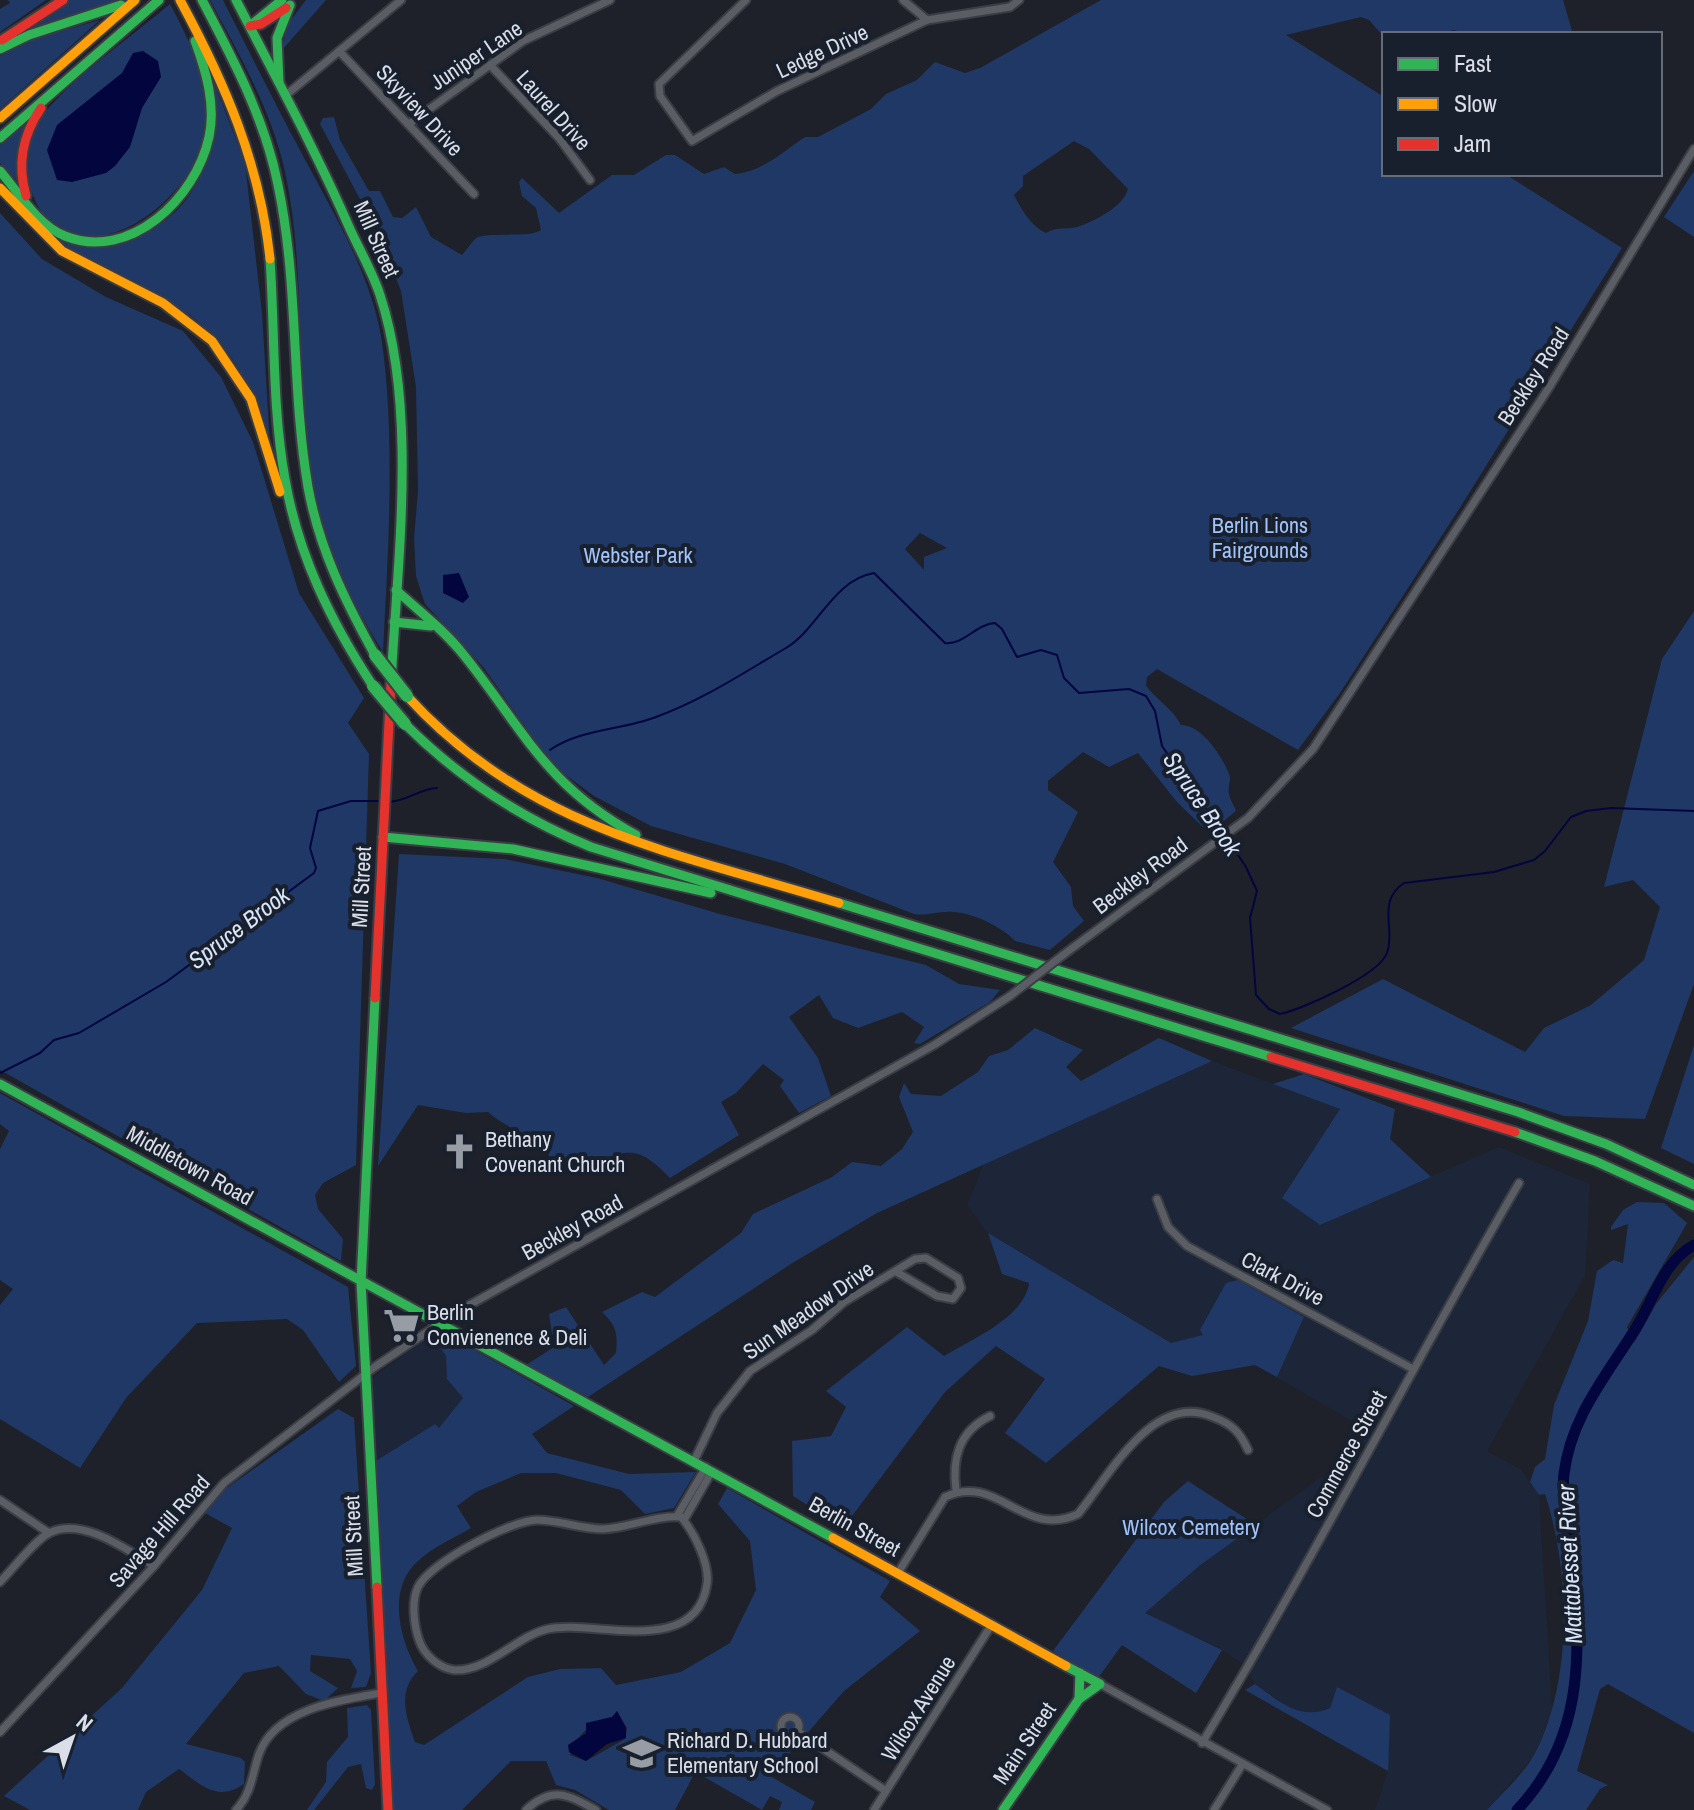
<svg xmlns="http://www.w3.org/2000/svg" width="1694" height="1810" font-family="'Archivo Narrow',sans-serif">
<rect width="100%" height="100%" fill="#1e2129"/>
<!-- built -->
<g fill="#1d2638">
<path d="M1212,1061L1340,1109L1282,1197L1320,1225L1499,1147L1590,1184L1585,1275L1487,1451L1521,1470L1539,1495L1552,1711L1534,1756L1487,1810H1375L1388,1771L1337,1687L1330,1708L1317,1714L1292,1710L1255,1684L1243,1664L1218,1647L1144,1614L1199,1566L1321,1477L1337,1483L1368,1430L1203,1335L1171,1343L988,1233L967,1205L984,1163Z"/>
<path d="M431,1335L446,1356L447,1379L464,1398L438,1429L435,1424L374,1462L371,1379Z"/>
</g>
<!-- green -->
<g fill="#1f3866" fill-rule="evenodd">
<path d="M8,0H46L0,32V9L10,3Z"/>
<path d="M70,0H122L23,33Z"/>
<path d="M210,0H223C249,51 274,102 301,152C331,209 370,272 381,336C396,432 388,555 383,652C341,587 313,515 305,438C297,350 304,259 285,172C272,111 239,54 210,0Z"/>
<path d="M306,0H326L282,50L287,25Z"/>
<path d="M1101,0H1563L1573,34H1466L1454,30L1442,34L1384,37L1369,20L1361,17L1286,35L1384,97V174H1505L1622,248L1461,506L1340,693L1298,750L1157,669L1147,677L1146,686C1158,701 1172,708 1181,725C1202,725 1222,756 1229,774C1232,781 1227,786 1229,794C1230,800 1234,805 1236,811L1209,833L1177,802L1138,753L1109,767L1083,752L1048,781V790L1078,812L1053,862L1071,887L1073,906L1084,921L1050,950L1015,941C1001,926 968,910 946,912C934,912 926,916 914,914L785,864L651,826L594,796L551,764L484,668L425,604L416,576L414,538L418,491L416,387L401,291L377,231L320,124L323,118L334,117L340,140L369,191H380L393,217L402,218L416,207L431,237L462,255C467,250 473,239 478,237C495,232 530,238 541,230L536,208L522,196L519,182L522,178L559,213L612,175H634L666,155H675L704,174L724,167L735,174C764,171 782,152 805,137H818L871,109L886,94L917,80L935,62L965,73L980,68ZM1074,141L1089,149L1128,189C1123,207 1095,221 1077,227C1066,230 1058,226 1046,233C1032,227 1021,209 1014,195L1023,186V176ZM920,533L947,548L924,557V570L905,549Z"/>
<path d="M170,4C189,39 207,78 206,119C204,205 66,294 31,190C23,167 26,142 39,121C62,85 135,34 170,4Z"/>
<path d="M100,20L0,109V56L33,39Z"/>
<path d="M214,82L245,163L262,313L270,445C239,349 215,323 126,277C101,264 77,258 56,238C67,241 81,248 92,248C132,248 189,215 199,174C207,145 201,108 214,82Z"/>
<path d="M27,121L17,181L0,163V145Z"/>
<path d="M1694,171V237L1664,217Z"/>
<path d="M0,213L42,259L106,297L183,331L221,377L253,442L299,593L364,698L348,723L369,754L356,1165L323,1183L315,1195L318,1209L343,1239L341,1261L0,1070Z"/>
<path d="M1694,611V984L1645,1119L1564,1116L1291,1028L1383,979L1525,1052L1544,1028L1591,1005L1644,960L1660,907L1633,880L1604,887L1662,659Z"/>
<path d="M399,854L504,859L597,878L720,914L926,965L959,984L1000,990L990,1002L920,1044L914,1043L924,1027L902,1012L858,1028L833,1018L819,995L789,1017L818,1058L831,1096L799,1113L780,1086L784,1080L763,1064L736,1093L721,1102L739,1135L670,1178C632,1139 626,1153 579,1169L569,1164L546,1168L550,1148C528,1135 508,1129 488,1112L466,1113L418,1105L378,1166Z"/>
<path d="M1035,1028L1083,1050L1066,1067L1081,1081L1159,1038L1212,1061L877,1213L794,1262L588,1397L526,1365L554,1347L549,1314L566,1307L604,1365L616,1353C618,1332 616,1326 602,1312L642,1292L655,1297L741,1233L753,1214L832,1177L852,1162L881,1166L902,1149L913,1132L899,1097L904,1083L911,1094L941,1096L978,1072L989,1056L1008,1050Z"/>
<path d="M1694,1045V1164L1661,1148Z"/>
<path d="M1304,1074L1395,1109L1390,1139L1431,1177L1320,1225L1282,1198L1340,1109L1273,1084Z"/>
<path d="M0,1093L348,1287L356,1366L339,1382L303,1330L287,1319L197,1323L126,1398L80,1468L0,1419V1305L13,1289L0,1280V1149L9,1131L0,1124Z"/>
<path d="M1637,1202L1664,1203L1687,1223L1627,1327L1634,1343L1656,1304L1694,1257V1733L1608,1684L1600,1689L1577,1771L1608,1785L1600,1789L1586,1810H1487C1502,1793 1524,1774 1535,1753C1573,1681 1570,1570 1545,1494L1539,1495L1530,1482L1535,1467L1545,1459L1554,1405L1588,1321L1597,1271L1613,1260L1623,1263L1628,1224L1611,1230V1227L1623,1210Z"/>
<path d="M988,1233L1171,1343L1203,1335L1200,1330L1226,1283L1238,1280L1304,1317L1277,1377L1255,1365L1192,1376L1159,1366L1046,1463L1005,1433L1045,1379L996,1346L945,1392L843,1528L793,1496L792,1441L831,1436L846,1407L826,1391L907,1327L944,1356C970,1340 1025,1317 1029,1283L1002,1274Z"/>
<path d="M439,1330L574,1406L532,1434L547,1453L629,1474L696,1472L674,1508L645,1514L621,1490L556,1473H521L476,1492L457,1506L471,1528C454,1538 433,1547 418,1561C386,1589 400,1641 418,1671C397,1691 406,1717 415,1742L424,1745L528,1677L560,1669L601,1668L616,1685L681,1672L730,1643L756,1590L750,1541L718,1504L727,1488L890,1581L880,1597L920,1631L844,1691L770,1776L815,1802L811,1810H779L782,1802L770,1796L762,1810L699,1774L701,1769L698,1767L675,1810H609L575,1790L556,1785L546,1761H511L462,1810H393L374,1462L435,1424L439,1428L463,1398L447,1379L446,1356L431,1335ZM617,1711L627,1728L625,1739L586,1761L570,1755C575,1737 594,1718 613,1717Z"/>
<path d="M338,1409L354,1418L371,1673L366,1687L351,1688L357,1671L350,1659L311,1655L310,1671L338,1688L324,1701L306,1694L279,1666L244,1673L186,1744L241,1758L245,1762L244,1784C218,1802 202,1786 179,1769L146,1792L138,1810H30L4,1796L122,1688L202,1590L232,1528L205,1513L224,1490Z"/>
<path d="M1188,1481L1256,1525L1199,1566L1145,1613L1222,1650L1196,1693L1122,1645L1098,1678L1053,1651L1164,1502Z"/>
<path d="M1255,1684C1279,1701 1300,1721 1330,1708L1337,1687L1390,1715L1388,1771L1245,1690Z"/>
<path d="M367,1705L371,1710L375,1784L372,1790L366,1788L361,1764L348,1767L314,1810H307L326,1782L327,1762L348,1737L347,1708Z"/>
</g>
<!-- water -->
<g fill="#03053f">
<path d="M143,51L158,61L161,77L142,108L130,147L115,166L106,173L72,182L57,180L47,150L57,125L122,73L133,53Z"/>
<path d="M459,573L469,597L463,603L443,593V575Z"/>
<path d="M617,1711L626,1728V1738L607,1744L586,1761L569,1752L568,1745L586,1733V1723L612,1717Z"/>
</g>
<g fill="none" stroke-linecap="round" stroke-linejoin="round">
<!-- stream -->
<g stroke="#03053f" stroke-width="2">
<path d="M550,750C579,729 623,730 656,717C703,700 743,673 786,648C818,629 833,580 874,573L945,643C964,645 976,624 995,623L1002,629L1017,657L1041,650L1057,655L1064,678L1079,693L1129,689L1146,696L1155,711L1162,746L1222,832"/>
<path d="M387,802C407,802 418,789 437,788"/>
<path d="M1226,837L1246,867L1257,891L1250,918L1256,995L1269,1009L1280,1014C1303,1009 1379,975 1387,953C1396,928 1376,902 1404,883L1494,872L1534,860L1545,851L1571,817L1586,811L1611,808L1694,811"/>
<path d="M0,1073L40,1053L54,1040L79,1033L166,982L314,873L316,868L310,848L318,811L351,801H381"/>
</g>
<!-- river -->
<path stroke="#03053f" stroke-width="11" d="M1517,1810C1592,1731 1579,1634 1570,1534C1569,1514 1561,1494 1564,1474C1571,1416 1607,1375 1636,1328C1654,1299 1663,1262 1694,1245"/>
<defs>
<g id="street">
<path d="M746,0L659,84L660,96L692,141L777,91L927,20L1010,7L1019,0"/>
<path d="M903,0L927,20"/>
<path d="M339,51L474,194"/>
<path d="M490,65L559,138L590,180"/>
<path d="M286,95L401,0"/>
<path d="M409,124L523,41L610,0"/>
<path d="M1063,955L1248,818L1313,749L1550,386L1694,149"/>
<path d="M1157,1199L1168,1227L1187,1246L1413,1369"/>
<path d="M694,1461L717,1413L750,1371L812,1330L844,1302L915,1259L926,1258L958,1278L961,1288L953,1299L937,1296L895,1271"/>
<path d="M956,1491C952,1459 958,1432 990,1416"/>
<path d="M0,1500L49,1533"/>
<path d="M677,1516L706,1467"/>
<path d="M681,1517C694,1532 710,1564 707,1584C696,1659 592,1619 548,1629C516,1636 488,1672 454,1670C439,1668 424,1655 419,1640C414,1625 411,1602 418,1587C429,1563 511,1520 537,1520C559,1520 581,1529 603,1529C629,1528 655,1515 681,1517Z"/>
<path d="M684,1520L712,1471"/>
<path d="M898,1573L945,1497C998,1472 1023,1540 1078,1514C1110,1475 1153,1391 1213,1417C1232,1424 1240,1432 1248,1450"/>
<path d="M0,1582C12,1570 35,1540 49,1533C82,1516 127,1550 154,1566"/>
<path d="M1100,1684L1327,1810"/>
<circle cx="790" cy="1726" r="9"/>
<path d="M797,1731L886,1791"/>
<path d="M0,1732L154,1566L224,1483L376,1366L457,1312L934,1045L1010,996"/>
<path d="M1202,1743C1314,1559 1411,1368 1519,1183"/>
<path d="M236,1810C252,1793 252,1774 259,1754C275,1709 340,1700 381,1693"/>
<path d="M526,1810C552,1786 567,1794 596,1810"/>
<path d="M874,1810L992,1624"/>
<path d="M1214,1810L1242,1765"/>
</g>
<g id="fast">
<path d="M202,0C233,59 265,119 278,185C299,284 291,387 308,487C319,548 345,601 375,655"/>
<path d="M236,0C275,76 316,151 350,229C360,251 373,273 380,295C418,410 397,564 391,683"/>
<path d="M250,26L282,0"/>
<path d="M0,49L29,35L121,5"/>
<path d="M279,82L277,38L290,5"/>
<path d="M0,138L159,0"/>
<path d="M0,171C19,193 37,225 65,236C130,262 196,198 209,137C216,105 206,71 195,41"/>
<path d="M270,259C275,332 272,407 285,479C298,555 331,622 373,686"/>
<path d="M396,590C419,611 444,630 463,654C524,730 545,785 636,835"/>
<path d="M394,622L431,626"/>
<path d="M405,724C459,778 520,818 591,847L1271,1057"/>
<path d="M383,837L513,849L711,893"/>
<path d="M839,903L1518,1112L1606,1144L1694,1185"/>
<path d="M375,998L361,1282L377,1587"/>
<path d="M0,1084L833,1538"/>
<path d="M1515,1132L1595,1161L1694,1206"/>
<path d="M1079,1699L1080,1673"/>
<path d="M1003,1810L1079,1699L1100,1684L1066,1666"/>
</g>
<g id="slow">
<path d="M180,0C225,83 260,164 270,259"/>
<path d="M0,118L135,0"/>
<path d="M0,188L62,251L163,303L212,341L251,399L280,492"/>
<path d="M407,696C528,829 674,852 839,903"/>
<path d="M833,1538L1066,1666"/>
</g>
<g id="jam">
<path d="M250,26L261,24L286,8"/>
<path d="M2,40L63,0"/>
<path d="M26,196C17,164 22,136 41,108"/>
<path d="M375,998L391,683"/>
<path d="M1271,1057L1515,1132"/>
<path d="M377,1587L388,1810"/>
</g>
</defs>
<!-- street casing -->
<use href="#street" stroke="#3b3d44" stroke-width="11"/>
<!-- fast casing -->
<use href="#fast" stroke="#3b3d44" stroke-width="13"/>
<!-- slow casing -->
<use href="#slow" stroke="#3b3d44" stroke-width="13"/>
<!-- jam casing -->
<use href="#jam" stroke="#3b3d44" stroke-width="13"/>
<!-- street -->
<use href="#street" stroke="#5a5d64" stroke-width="7"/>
<!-- fast -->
<use href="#fast" stroke="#30b455" stroke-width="9"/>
<!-- slow -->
<use href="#slow" stroke="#ff9f0a" stroke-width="9"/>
<!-- jam -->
<use href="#jam" stroke="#e5322d" stroke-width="9"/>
<defs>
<path id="street-bridge" d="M1010,996L1063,955"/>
<g id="fast-bridge">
<path d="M375,655L407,696"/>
<path d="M373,686L405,724"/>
</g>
</defs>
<!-- street-bridge casing -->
<use href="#street-bridge" stroke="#3b3d44" stroke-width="11" stroke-linecap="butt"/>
<!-- fast-bridge casing -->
<use href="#fast-bridge" stroke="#3b3d44" stroke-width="16" stroke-linecap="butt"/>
<!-- street-bridge -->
<use href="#street-bridge" stroke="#5a5d64" stroke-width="7"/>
<!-- fast-bridge -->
<use href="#fast-bridge" stroke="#30b455" stroke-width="12"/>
</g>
<!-- icons -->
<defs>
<symbol id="church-bare" viewBox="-9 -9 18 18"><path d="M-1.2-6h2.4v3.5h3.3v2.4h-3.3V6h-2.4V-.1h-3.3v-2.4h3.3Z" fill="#989ca5" stroke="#19202d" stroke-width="2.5" paint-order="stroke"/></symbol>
<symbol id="supermarket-bare" viewBox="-9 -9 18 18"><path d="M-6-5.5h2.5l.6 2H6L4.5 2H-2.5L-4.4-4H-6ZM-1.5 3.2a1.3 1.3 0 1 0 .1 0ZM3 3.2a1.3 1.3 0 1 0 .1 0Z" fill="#989ca5" stroke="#19202d" stroke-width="2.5" paint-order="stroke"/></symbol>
<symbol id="school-bare" viewBox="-9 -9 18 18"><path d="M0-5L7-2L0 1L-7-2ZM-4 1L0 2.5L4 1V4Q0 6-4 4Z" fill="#989ca5" stroke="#19202d" stroke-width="2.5" paint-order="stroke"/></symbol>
</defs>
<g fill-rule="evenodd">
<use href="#church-bare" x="434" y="1126" width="51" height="51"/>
<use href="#supermarket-bare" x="376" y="1300" width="51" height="51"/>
<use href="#school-bare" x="616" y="1728" width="51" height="51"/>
</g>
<g text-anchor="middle" stroke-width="8" stroke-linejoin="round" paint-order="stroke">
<!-- street labels -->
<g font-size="22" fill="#d9dee8" stroke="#19202d">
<text transform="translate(822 51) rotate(-25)" y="8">Ledge Drive</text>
<text transform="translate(476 55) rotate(-34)" y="8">Juniper Lane</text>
<text transform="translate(420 110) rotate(47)" y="8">Skyview Drive</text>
<text transform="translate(554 110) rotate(48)" y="8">Laurel Drive</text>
<text transform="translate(377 239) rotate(66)" y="8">Mill Street</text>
<text transform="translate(1533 376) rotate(-57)" y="8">Beckley Road</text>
<text transform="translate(1140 875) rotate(-37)" y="8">Beckley Road</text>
<text transform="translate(361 887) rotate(-87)" y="8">Mill Street</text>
<text transform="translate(190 1165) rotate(29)" y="8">Middletown Road</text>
<text transform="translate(572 1227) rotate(-29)" y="8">Beckley Road</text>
<text transform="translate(1283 1278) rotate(28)" y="8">Clark Drive</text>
<text transform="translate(808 1310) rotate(-35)" y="8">Sun Meadow Drive</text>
<text transform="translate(1346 1454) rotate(-61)" y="8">Commerce Street</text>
<text transform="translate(855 1526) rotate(29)" y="8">Berlin Street</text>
<text transform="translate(159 1531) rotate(-49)" y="8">Savage Hill Road</text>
<text transform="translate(353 1536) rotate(-93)" y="8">Mill Street</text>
<text transform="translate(918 1708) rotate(-58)" y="8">Wilcox Avenue</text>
<text transform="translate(1024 1743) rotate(-56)" y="8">Main Street</text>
</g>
<!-- park labels -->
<g font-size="22" fill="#a1c3fc" stroke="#19202d">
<text x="1260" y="533">Berlin Lions<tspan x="1260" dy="25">Fairgrounds</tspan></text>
<text x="638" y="563">Webster Park</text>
<text x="1191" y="1535">Wilcox Cemetery</text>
</g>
<!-- poi labels -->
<g font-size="22" fill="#d9dee8" stroke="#19202d" text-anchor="start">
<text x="485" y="1147">Bethany<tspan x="485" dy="25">Covenant Church</tspan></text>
<text x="427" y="1320">Berlin<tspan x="427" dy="25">Convienence &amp; Deli</tspan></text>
<text x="667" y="1748">Richard D. Hubbard<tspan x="667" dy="25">Elementary School</tspan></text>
</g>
<!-- water labels -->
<g font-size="24" font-style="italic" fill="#d8e4f7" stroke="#19202d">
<text transform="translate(1202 804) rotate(56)" y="8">Spruce Brook</text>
<text transform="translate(239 928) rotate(-37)" y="8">Spruce Brook</text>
<text transform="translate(1570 1564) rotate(-93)" y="8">Mattabesset River</text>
</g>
</g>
<!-- legend -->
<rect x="1382" y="32" width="280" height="144" fill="#19202d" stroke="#666c78" stroke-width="2"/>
<rect x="1398" y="58" width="40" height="12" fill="#30b455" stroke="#666c78" stroke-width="2"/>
<text x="1454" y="72" font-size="24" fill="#d9dee8">Fast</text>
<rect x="1398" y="98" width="40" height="12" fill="#ff9f0a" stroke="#666c78" stroke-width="2"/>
<text x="1454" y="112" font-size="24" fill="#d9dee8">Slow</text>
<rect x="1398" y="138" width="40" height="12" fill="#e5322d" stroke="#666c78" stroke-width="2"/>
<text x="1454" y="152" font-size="24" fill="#d9dee8">Jam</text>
<!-- north arrow -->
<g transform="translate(72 1738) rotate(40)" stroke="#19202d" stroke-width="6" paint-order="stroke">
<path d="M0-6L14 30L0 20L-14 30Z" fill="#d9dee8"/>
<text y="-12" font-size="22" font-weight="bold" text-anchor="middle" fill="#d9dee8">N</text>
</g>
</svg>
